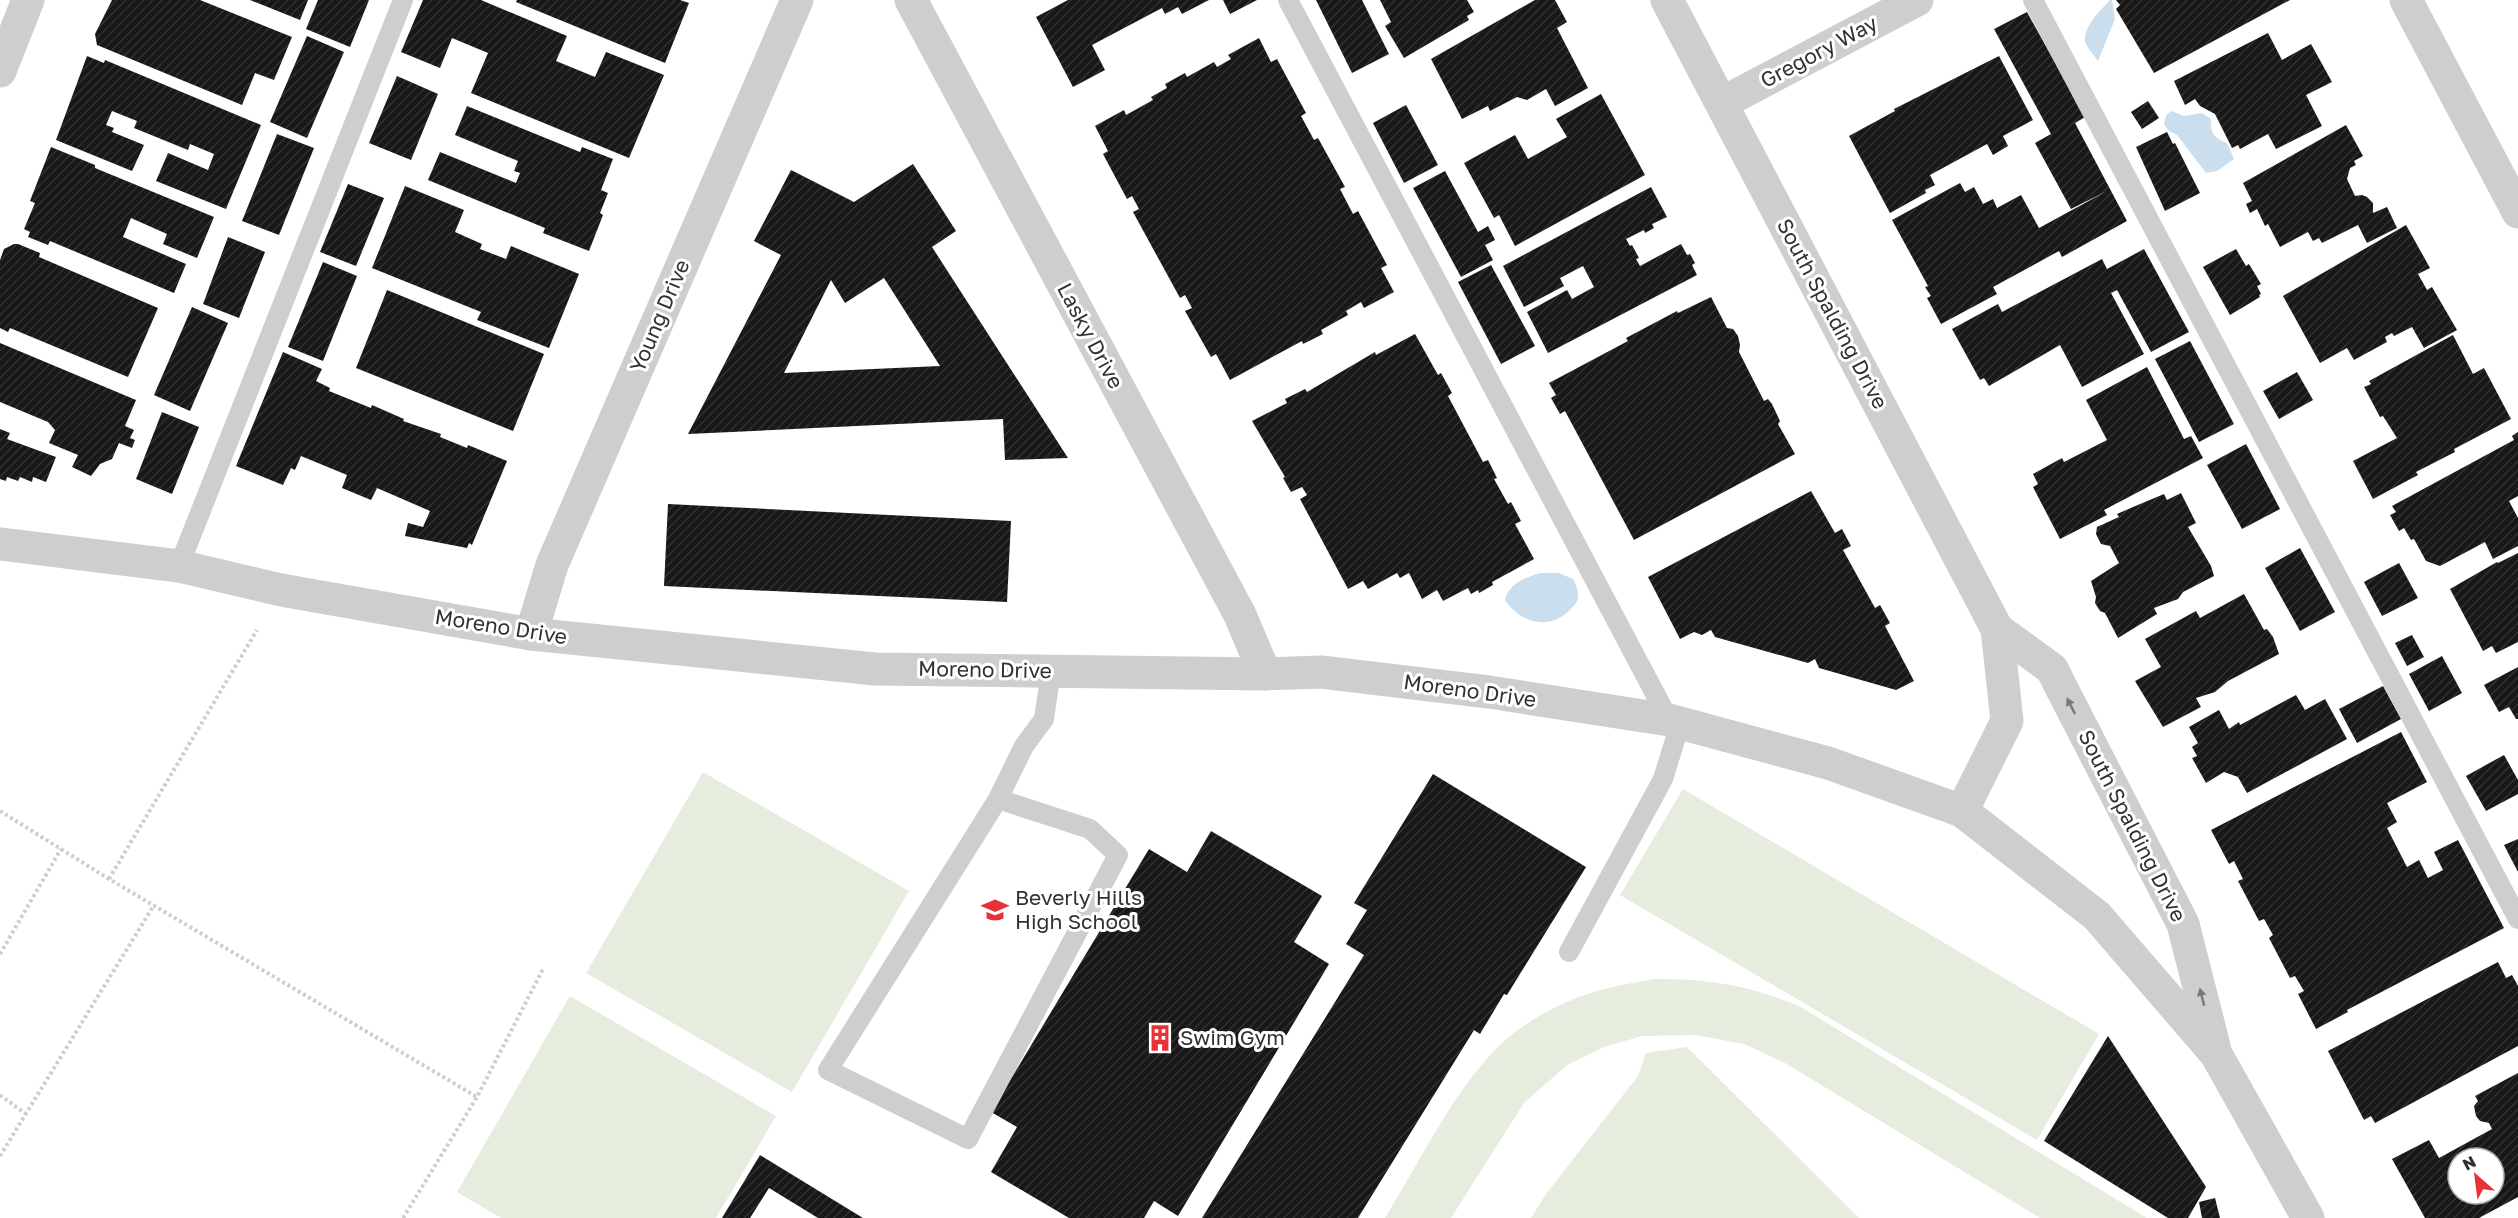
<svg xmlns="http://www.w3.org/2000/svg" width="2518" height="1218" font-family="'Golos Text',sans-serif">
<defs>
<pattern id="building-hatch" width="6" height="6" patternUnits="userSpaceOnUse" patternTransform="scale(1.5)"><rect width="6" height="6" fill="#181818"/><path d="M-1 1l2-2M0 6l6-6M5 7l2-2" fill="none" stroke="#313131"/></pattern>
</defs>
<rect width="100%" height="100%" fill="#fff"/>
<!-- green -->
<g fill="#e6eddf">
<path d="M703,772L909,891L792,1092L586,973Z"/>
<path d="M1683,789L2099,1034L2037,1140L1620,895Z"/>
<path d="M1655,979C1711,979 1747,985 1799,1006L2147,1218H2040L1785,1063L1744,1044L1696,1035L1642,1036L1604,1047L1567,1065L1524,1103L1451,1218H1385C1419,1163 1448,1101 1492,1053C1511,1032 1541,1013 1567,1002C1595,989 1625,984 1655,979Z"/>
<path d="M570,996L776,1116L716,1218H501L457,1192Z"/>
<path d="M1687,1047L1859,1218H1531L1546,1194L1638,1076L1646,1053Z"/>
</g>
<!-- water -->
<g fill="#cbdeed">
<path d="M2110,0H2112L2115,19L2098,61C2094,55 2086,47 2085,41C2084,25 2101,10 2110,0Z"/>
<path d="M2171,111L2184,116L2202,113L2211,119C2210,133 2214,138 2227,143L2234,159L2217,171L2206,173L2177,135L2169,131L2164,124L2166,116Z"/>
<path d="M1540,573H1559L1573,579C1575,583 1578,589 1578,593C1579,600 1575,605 1570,610C1549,631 1520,623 1505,600C1509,583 1525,578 1540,573Z"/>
</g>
<!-- building -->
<g fill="url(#building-hatch)" fill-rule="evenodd">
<path d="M112,0H200L292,37L274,80L255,73L242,105L97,45L95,34Z"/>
<path d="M250,0H308L300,20Z"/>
<path d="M318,0H369L350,47L306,29Z"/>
<path d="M423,0H481L567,36L556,61L595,77L606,52L664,75L629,158L471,93L488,53L452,38L440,68L401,52Z"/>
<path d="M517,0H680L689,3L665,63L516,2Z"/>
<path d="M1068,0H1209L1182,14L1178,7L1165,14L1162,8L1092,45L1105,70L1073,87L1036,17Z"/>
<path d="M1223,0H1257L1230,14Z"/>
<path d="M1316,0H1362L1389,54L1352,73Z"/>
<path d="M1380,0H1467L1474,12L1467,16L1469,20L1404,58L1385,26L1391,22Z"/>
<path d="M1535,0H1555L1567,22L1557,28L1588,88L1555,106L1546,89L1527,100L1517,97L1490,111L1488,106L1462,119L1431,59Z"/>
<path d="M2116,0H2290L2154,73L2116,9L2120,5Z"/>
<path d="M2027,12L2085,117L2075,123L2127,221L2062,257L2059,251L1993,287L1997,294L1941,324L1927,298L1931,296L1925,287L1928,286L1892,220L1960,183L1965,192L1974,187L1983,204L1993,199L1997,208L2021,195L2039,228L2107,191L2071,209L2035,143L2051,134L1994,29Z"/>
<path d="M2268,33L2282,60L2311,44L2332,82L2306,95L2322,126L2276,149L2268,134L2240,149L2238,145L2232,148L2215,114L2200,106L2195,99L2185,105L2174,81Z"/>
<path d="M307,36L344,52L307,138L270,122Z"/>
<path d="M1259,38L1271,62L1277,59L1306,113L1301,116L1314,140L1318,138L1345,187L1340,189L1353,214L1358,211L1387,265L1381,268L1394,292L1364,308L1361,302L1346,311L1348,315L1321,330L1323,334L1303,344L1302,341L1230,380L1216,354L1211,357L1185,311L1192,308L1185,295L1180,298L1133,212L1139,209L1132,196L1127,199L1103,154L1108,151L1095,126L1124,110L1126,115L1153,100L1151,97L1167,88L1165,84L1185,73L1187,77L1214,62L1217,67L1231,59L1228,55Z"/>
<path d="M87,56L104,63L105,60L261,125L226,209L156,181L168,153L208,170L214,154L190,144L188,150L134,128L137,121L112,111L106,125L114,128L112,132L144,145L132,171L56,140Z"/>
<path d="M1999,56L2033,120L2003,136L2008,146L1993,155L1987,144L1930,175L1935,185L1925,190L1926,193L1890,213L1849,136L1895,111L1894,109Z"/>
<path d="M397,76L438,94L411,160L369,143Z"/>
<path d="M1601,94L1645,175L1515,246L1499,215L1494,218L1464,163L1515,135L1528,159L1567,137L1556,119Z"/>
<path d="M2148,101L2159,118L2142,129L2131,112Z"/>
<path d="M1406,105L1438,165L1404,183L1373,123Z"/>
<path d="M467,106L580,152L582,147L613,159L601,190L608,193L600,213L603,215L589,251L543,233L545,228L428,180L440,152L516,183L520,173L514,171L518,161L455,135Z"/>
<path d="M2346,125L2363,156L2354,161L2356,165L2350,168L2347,179L2355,196L2362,195L2367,197L2373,203V213L2387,207L2397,228L2367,243L2358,225L2322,243L2319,238L2313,241L2308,232L2280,247L2268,224L2265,226L2257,209L2250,213L2246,204L2252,201L2243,183Z"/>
<path d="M2167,132L2173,144L2175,143L2200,193L2165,211L2136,147Z"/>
<path d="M277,134L314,148L279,235L242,221Z"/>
<path d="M51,147L95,165V168L214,217L197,258L163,244L167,234L131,218L123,237L186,264L174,293L50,241L48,245L28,237L30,232L24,229L35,203L30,201Z"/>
<path d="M913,164L956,231L932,247L1068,458L1005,460L1003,419L688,434L781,255L754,241L791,170L854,202ZM884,278L940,366L784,373L831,280L845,303Z"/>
<path d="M1445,171L1478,232L1488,226L1495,240L1485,245L1493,260L1461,277L1413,188Z"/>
<path d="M348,184L384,198L356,266L320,252Z"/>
<path d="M405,186L464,210L455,232L482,244L480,249L506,259L511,246L579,274L549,348L477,320L481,312L372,268Z"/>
<path d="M1651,187L1667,217L1652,224L1654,228L1645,233L1644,230L1626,239L1630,246L1632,245L1639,258L1636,259L1640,266L1681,244L1687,255L1690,254L1695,263L1692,265L1697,275L1548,353L1527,312L1567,290L1572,299L1594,287L1583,266L1560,278L1564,286L1524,307L1503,266Z"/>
<path d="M2406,225L2430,268L2418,274L2427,290L2432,287L2457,330L2424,348L2412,327L2394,336L2392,333L2385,337L2387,342L2354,360L2347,348L2320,363L2283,296Z"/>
<path d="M228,237L265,252L239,318L203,304Z"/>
<path d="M14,244H18L40,253L39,257L158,308L128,377L10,328L8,332L0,328V260L4,249Z"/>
<path d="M2144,249L2189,332L2151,352L2117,290L2111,293L2144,354L2082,387L2060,345L1989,386L1984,378L1980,380L1952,329L1998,304L2002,312L2102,259L2107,269Z"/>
<path d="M2236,249L2246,266L2249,264L2261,284L2257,286L2261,294L2259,295L2260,297L2230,315L2203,267Z"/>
<path d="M323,262L357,276L323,361L288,347Z"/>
<path d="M1491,265L1535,346L1501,364L1458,282Z"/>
<path d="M387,290L544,354L513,431L356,368Z"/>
<path d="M1711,297L1727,328L1733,329L1738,336L1740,345L1739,352L1764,401L1768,399L1772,404L1780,421L1778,424L1795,454L1634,540L1565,411L1560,414L1551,398L1556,395L1549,383L1628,341L1626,338L1677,311L1678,313Z"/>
<path d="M192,307L228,323L190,411L154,395Z"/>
<path d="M1415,334L1438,375L1441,373L1452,393L1448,396L1483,462L1488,460L1497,478L1494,479L1508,504L1511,502L1521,521L1515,524L1534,559L1492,582L1493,585L1479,593L1478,590L1471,594L1468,588L1443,601L1437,590L1422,599L1409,573L1400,578L1397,573L1368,589L1363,581L1348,589L1300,499L1307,495L1302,487L1291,492L1283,478L1285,477L1252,421L1287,403L1285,399L1305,389L1307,392L1375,352L1376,355Z"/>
<path d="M2453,335L2473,374L2484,368L2511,419L2454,449L2455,452L2416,472L2418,475L2373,499L2353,461L2397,438L2383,416L2380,417L2364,387L2371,384L2369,381Z"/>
<path d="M2190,341L2234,424L2199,442L2155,359Z"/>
<path d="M0,343L136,400L125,426L134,430L130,438L135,440L132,448L119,443L112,459L100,464L91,476L72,467L78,455L49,443L55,430L48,422L0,402Z"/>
<path d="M283,352L322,369L316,381L330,388L329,391L371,408L372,405L404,419L403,421L441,434L440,437L467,448L468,445L507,461L472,545L469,543L467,548L405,536L408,523L423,527L430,511L377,488L371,500L342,488L347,475L301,456L295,470L291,468L283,485L236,466Z"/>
<path d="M2147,367L2184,439L2191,436L2203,458L2104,510L2107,515L2060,539L2033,487L2038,484L2033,474L2062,458L2064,462L2107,440L2086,400Z"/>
<path d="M2297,372L2313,400L2279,419L2263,391Z"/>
<path d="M162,412L199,427L172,494L136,479Z"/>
<path d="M0,429L10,433L7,439L56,457L46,482L33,477L32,482L20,477L18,481L7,477L6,481L0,479Z"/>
<path d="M2518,432V496L2509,501L2518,518V546L2493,559L2485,542L2440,566L2426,561L2414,539L2411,540L2404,528L2399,531L2390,515L2396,512L2392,506L2514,440L2512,436Z"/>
<path d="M2246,444L2280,509L2242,529L2207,465Z"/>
<path d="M1811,491L1835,533L1842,529L1851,546L1843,550L1875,608L1880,605L1890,623L1885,626L1914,681L1896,690L1819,668L1815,659L1808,663L1715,637L1711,630L1702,635L1694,632L1680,639L1648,577Z"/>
<path d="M2181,493L2196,523L2188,527L2211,566L2214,576L2183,592L2178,599L2154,608L2157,614L2118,638L2105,613L2100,611L2095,603L2096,597L2091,581L2119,563L2110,546L2101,544L2096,534L2097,527L2119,517L2117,514L2133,507L2164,494L2167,500Z"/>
<path d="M668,504L1011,521L1007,602L664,586Z"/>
<path d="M2300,548L2335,612L2300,631L2265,568Z"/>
<path d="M2518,553V642L2496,653L2492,646L2483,651L2450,589L2497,562L2498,563Z"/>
<path d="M2399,563L2418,598L2382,616L2364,582Z"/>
<path d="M2244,594L2264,630L2267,629L2273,637L2279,654L2228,681L2215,692L2196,698L2201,707L2163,727L2135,681L2161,667L2145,639L2196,611L2200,618Z"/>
<path d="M2412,635L2424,657L2407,666L2395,643Z"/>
<path d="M2442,656L2462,693L2429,711L2409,674Z"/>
<path d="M2518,667V719H2516L2509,707L2499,712L2484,685Z"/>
<path d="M2383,686L2401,719L2357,743L2339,709Z"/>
<path d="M2296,695L2305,710L2325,699L2347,739L2247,793L2238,777L2224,772L2206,783L2192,758L2197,756L2192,747L2198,743L2189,727L2219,710L2229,729L2239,722L2240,725Z"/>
<path d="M2401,732L2427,782L2387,803L2397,822L2387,828L2407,867L2419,860L2428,878L2443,870L2434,852L2458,840L2504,928L2347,1010L2348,1012L2316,1029L2298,994L2304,991L2295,976L2290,978L2269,938L2273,935L2264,919L2259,921L2238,881L2243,879L2234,861L2229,864L2211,830Z"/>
<path d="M2504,755L2518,780V794L2486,811L2466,776Z"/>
<path d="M1433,774L1586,867L1507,995L1504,994L1480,1034L1474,1030L1358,1218H1202L1364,955L1346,944L1367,910L1354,903Z"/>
<path d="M1211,831L1322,896L1294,942L1329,964L1178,1216L1154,1201L1144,1218H1069L991,1172L1017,1127L991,1112L1149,849L1187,872Z"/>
<path d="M2518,839V872L2504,845Z"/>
<path d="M2498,962L2506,978L2512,975L2518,986V1046L2375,1123L2371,1116L2364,1120L2328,1051Z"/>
<path d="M2108,1036L2206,1187L2188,1218H2168L2044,1141Z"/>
<path d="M2518,1073V1197L2479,1218H2425L2392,1159L2429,1140L2439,1158L2492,1129L2489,1123L2480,1121L2476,1116L2474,1106L2478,1101L2475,1096ZM2458,1158H2494V1194H2458Z"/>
<path d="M760,1155L863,1218H818L769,1188L750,1218H722Z"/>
<path d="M2215,1198L2220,1218H2202L2199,1202Z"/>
</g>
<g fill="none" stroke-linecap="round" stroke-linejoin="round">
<!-- path -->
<g stroke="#cecece" stroke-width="4" stroke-dasharray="3 3" stroke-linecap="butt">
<path d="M0,811L109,879L477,1097"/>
<path d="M109,879L257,630"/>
<path d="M0,954L61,849"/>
<path d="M0,1095L26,1114"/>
<path d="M0,1156L154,905"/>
<path d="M403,1218L477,1097L543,969"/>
</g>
<!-- service -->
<g stroke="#cecece" stroke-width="20">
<path d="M1288,0L1669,720"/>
<path d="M2033,0L2518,919"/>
<path d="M179,566L403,0"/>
<path d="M998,799L1090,829L1118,855L968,1139L828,1070L998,799L1024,746L1044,719L1051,671"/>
<path d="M1569,952L1663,779L1680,724"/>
</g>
<!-- minor -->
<g stroke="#cecece" stroke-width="33">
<path d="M911,0L1240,615L1265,674"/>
<path d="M2406,0L2518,212"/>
<path d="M0,71L28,0"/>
<path d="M1722,103L1917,0"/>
<path d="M531,634L552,565L797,0"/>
</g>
<!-- tertiary -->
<g stroke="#cecece" stroke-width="33">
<path d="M1667,0L1997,629L2007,721L1962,811L2097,916L2216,1054L2308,1218"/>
<path d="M0,544L179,566L281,590L531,634L875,669L1265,674L1321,672L1489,692L1669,720L1828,763L1962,811"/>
<path d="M1997,629L2052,669L2062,689L2183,924L2214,1046"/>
</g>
</g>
<!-- one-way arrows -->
<defs><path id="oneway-solid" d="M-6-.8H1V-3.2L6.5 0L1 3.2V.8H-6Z" transform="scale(1.5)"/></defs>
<g fill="#787878">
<use href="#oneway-solid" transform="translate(2071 706) rotate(-117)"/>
<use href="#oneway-solid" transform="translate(2202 997) rotate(-104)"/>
</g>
<!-- icons -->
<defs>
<symbol id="school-bare" viewBox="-9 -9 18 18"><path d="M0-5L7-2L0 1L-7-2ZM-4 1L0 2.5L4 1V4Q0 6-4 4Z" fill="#e73337" stroke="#fff" stroke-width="2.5" paint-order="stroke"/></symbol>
<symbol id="building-bare" viewBox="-9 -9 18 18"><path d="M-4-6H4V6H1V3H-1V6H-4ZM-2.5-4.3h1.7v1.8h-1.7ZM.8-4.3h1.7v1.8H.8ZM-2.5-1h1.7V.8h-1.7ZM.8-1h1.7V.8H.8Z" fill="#e73337" stroke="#fff" stroke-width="2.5" paint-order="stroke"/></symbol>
</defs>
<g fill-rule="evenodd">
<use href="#school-bare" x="976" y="891" width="38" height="38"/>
<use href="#building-bare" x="1141" y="1019" width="38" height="38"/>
</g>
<g text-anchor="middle" stroke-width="6" stroke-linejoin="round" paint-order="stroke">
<!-- street labels -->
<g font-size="21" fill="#313131" stroke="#fff">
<text transform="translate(1819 52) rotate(-28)" y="7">Gregory Way</text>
<text transform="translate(1832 314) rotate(62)" y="7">South Spalding Drive</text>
<text transform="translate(660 316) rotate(-67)" y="7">Young Drive</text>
<text transform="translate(1090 336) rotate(62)" y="7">Lasky Drive</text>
<text transform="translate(501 627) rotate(9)" y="7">Moreno Drive</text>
<text transform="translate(985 670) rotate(1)" y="7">Moreno Drive</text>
<text transform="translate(1470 691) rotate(8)" y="7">Moreno Drive</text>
<text transform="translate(2132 826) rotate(63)" y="7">South Spalding Drive</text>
</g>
<!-- poi labels -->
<g font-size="21" fill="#313131" stroke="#fff" text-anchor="start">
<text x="1015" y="905">Beverly Hills<tspan x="1015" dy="24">High School</tspan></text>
<text x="1180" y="1045">Swim Gym</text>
</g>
</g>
<!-- north arrow -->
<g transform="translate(2476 1176) rotate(332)"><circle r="28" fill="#ffffff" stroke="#adadad" stroke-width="1.5"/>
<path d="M0-4.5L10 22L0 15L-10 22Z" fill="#e73337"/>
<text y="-9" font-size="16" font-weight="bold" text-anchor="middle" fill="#313131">N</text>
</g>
</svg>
